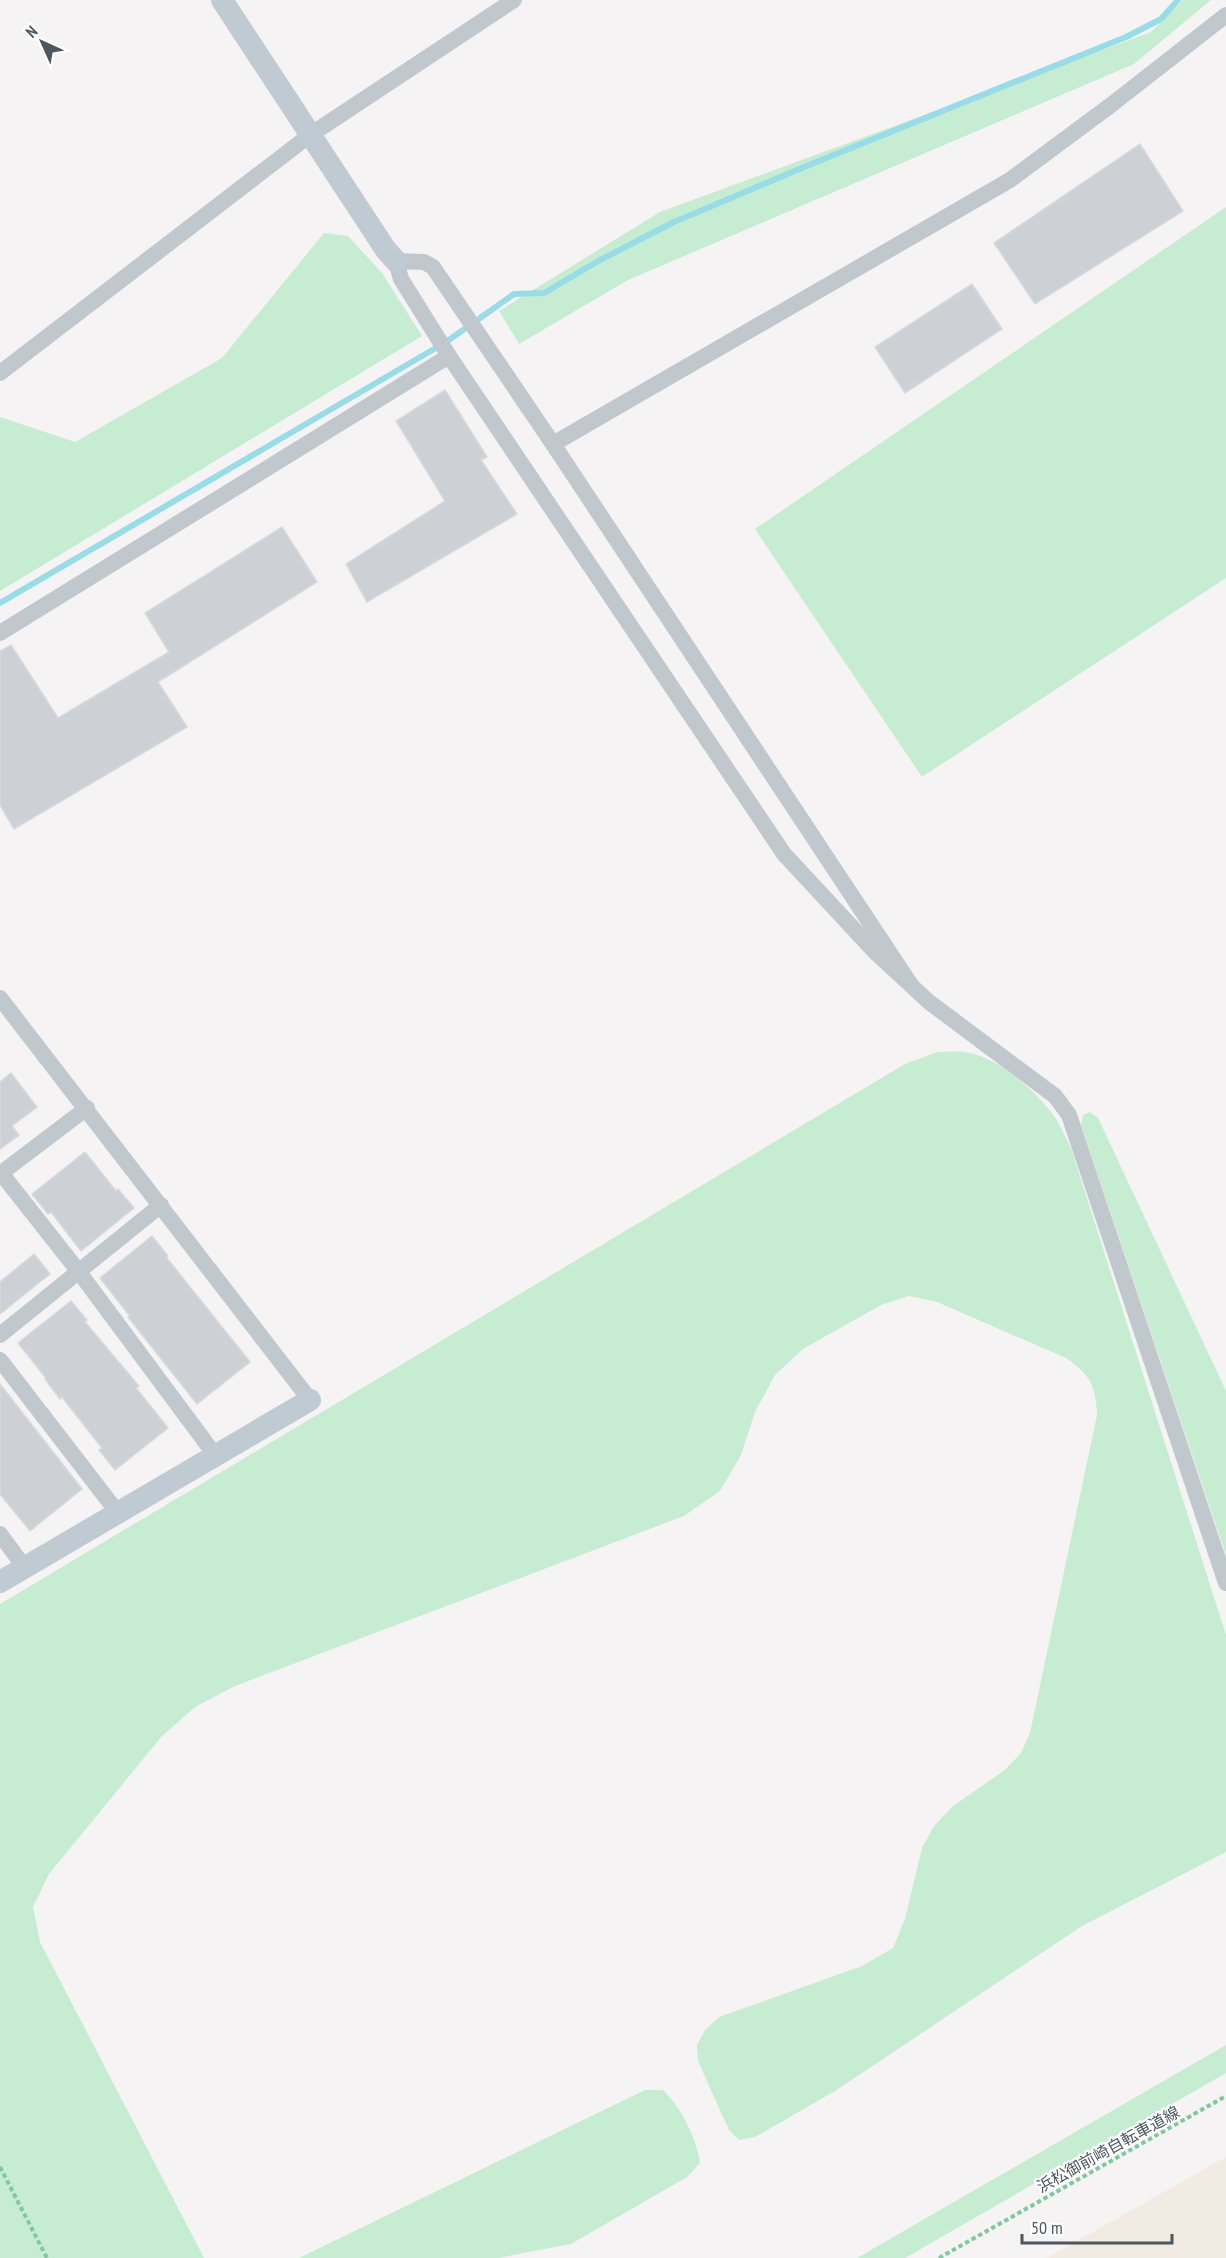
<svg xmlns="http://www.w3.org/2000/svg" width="1226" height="2258" font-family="'PT Sans Narrow','Noto Sans JP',sans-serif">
<rect width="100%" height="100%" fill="#f5f3f3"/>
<!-- green -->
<g fill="#c6edd2">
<path d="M1183,0H1211L1134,64L628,280L519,344L499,311L660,212L1151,32Z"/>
<path d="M1226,207V578L922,777L755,529Z"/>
<path d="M324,233L348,236L382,273L422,336L0,591V417L75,442L222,358Z"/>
<path d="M937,1052C946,1052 956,1051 965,1052C997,1056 1039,1093 1056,1119C1062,1128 1066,1139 1071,1148L1226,1635V1852L1082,1926L835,2091L755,2137L739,2140L729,2130L698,2061L697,2045L705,2030L719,2017L862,1966L893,1948L905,1919L922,1848L934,1826L953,1806L1005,1770L1021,1753L1030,1733L1097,1415C1096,1385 1090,1375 1066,1358L937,1302L909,1296L881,1305L803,1349L775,1375L755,1412L741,1455L720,1491L684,1516L235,1686L195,1707L162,1736L49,1874L33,1907L40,1942L204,2258H0V1604L905,1064Z"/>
<path d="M1090,1112L1098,1118L1226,1391V1555L1081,1125L1083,1115Z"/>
<path d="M1226,2045V2073L905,2258H857Z"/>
<path d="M645,2090H663C682,2109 696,2137 700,2163L687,2177L571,2244L498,2258H299Z"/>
</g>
<!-- sand -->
<path fill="#f1ebe3" d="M1226,2157V2258H1047Z"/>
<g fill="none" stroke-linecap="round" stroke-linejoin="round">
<!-- stream -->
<path stroke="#97dce7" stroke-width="6" d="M0,603L446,342L514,294L544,293L600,260L674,222L809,165L1126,37L1161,19L1178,0"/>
</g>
<!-- building -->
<g fill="#cdd0d4" stroke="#d7dadd" stroke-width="1.5">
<path d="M1140,144L1183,211L1035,304L994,243Z"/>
<path d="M972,284L1002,329L905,393L875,347Z"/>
<path d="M445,390L487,457L481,460L517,514L367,602L346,564L445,501L396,421Z"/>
<path d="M282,527L317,582L158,682L187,727L14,829L0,805V651L11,645L58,718L169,652L145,613Z"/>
<path d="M11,1073L37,1107L12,1126L19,1135L0,1149V1082Z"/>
<path d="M85,1152L116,1191L118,1189L134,1208L81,1251L51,1212L48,1214L32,1194Z"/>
<path d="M152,1236L168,1256L166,1257L250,1362L197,1404L128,1317L130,1316L100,1278Z"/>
<path d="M34,1254L50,1274L0,1314V1282Z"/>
<path d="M71,1301L87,1320L85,1322L139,1386L136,1388L168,1428L115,1470L99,1450L102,1448L62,1397L60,1399L45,1379L46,1378L18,1343Z"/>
<path d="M0,1384L82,1489L30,1531L0,1494Z"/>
</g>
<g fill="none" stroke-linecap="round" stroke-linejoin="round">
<!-- path -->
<g stroke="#80c9a0" stroke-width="4" stroke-dasharray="4.5 3" stroke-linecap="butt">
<path d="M0,2167L47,2258"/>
<path d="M939,2258L1226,2096"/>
</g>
<!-- street -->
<g stroke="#c0c8ce" stroke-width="16">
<path d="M0,373L310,135L514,0"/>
<path d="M553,444L1010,180L1111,105L1226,15"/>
<path d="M0,633L449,356"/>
<path d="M911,985L553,444L433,267L424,262L396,261L401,279L449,356L784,854L876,953L929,1002L1055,1096L1069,1115L1226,1583"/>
<path d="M0,998L310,1400"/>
<path d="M1,1173L79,1272L215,1455"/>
<path d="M0,1174L87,1108"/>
<path d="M0,1335L161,1205"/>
<path d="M0,1360L118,1513"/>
<path d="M0,1534L25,1568"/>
</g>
<!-- secondary -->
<g stroke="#c0cad2" stroke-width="22">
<path d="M222,0L386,250L396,261"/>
<path d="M0,1582L310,1400"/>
</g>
</g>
<g text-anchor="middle" stroke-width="4.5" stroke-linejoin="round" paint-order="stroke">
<!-- street labels -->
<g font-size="16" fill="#4c575f" stroke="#fff">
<text transform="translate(1108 2149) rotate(-29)" y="6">浜松御前崎自転車道線</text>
</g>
</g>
<!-- north arrow -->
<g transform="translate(42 42) rotate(315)" stroke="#ffffff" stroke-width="4.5" paint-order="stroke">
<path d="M0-4.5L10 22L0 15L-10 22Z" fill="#4c575f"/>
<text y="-9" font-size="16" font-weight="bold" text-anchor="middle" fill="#4c575f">N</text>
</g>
<!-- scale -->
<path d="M1022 2234v9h150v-9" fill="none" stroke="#4c575f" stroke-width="3"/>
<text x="1031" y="2234" font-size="18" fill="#4c575f" stroke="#ffffff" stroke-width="4.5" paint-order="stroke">50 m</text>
</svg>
